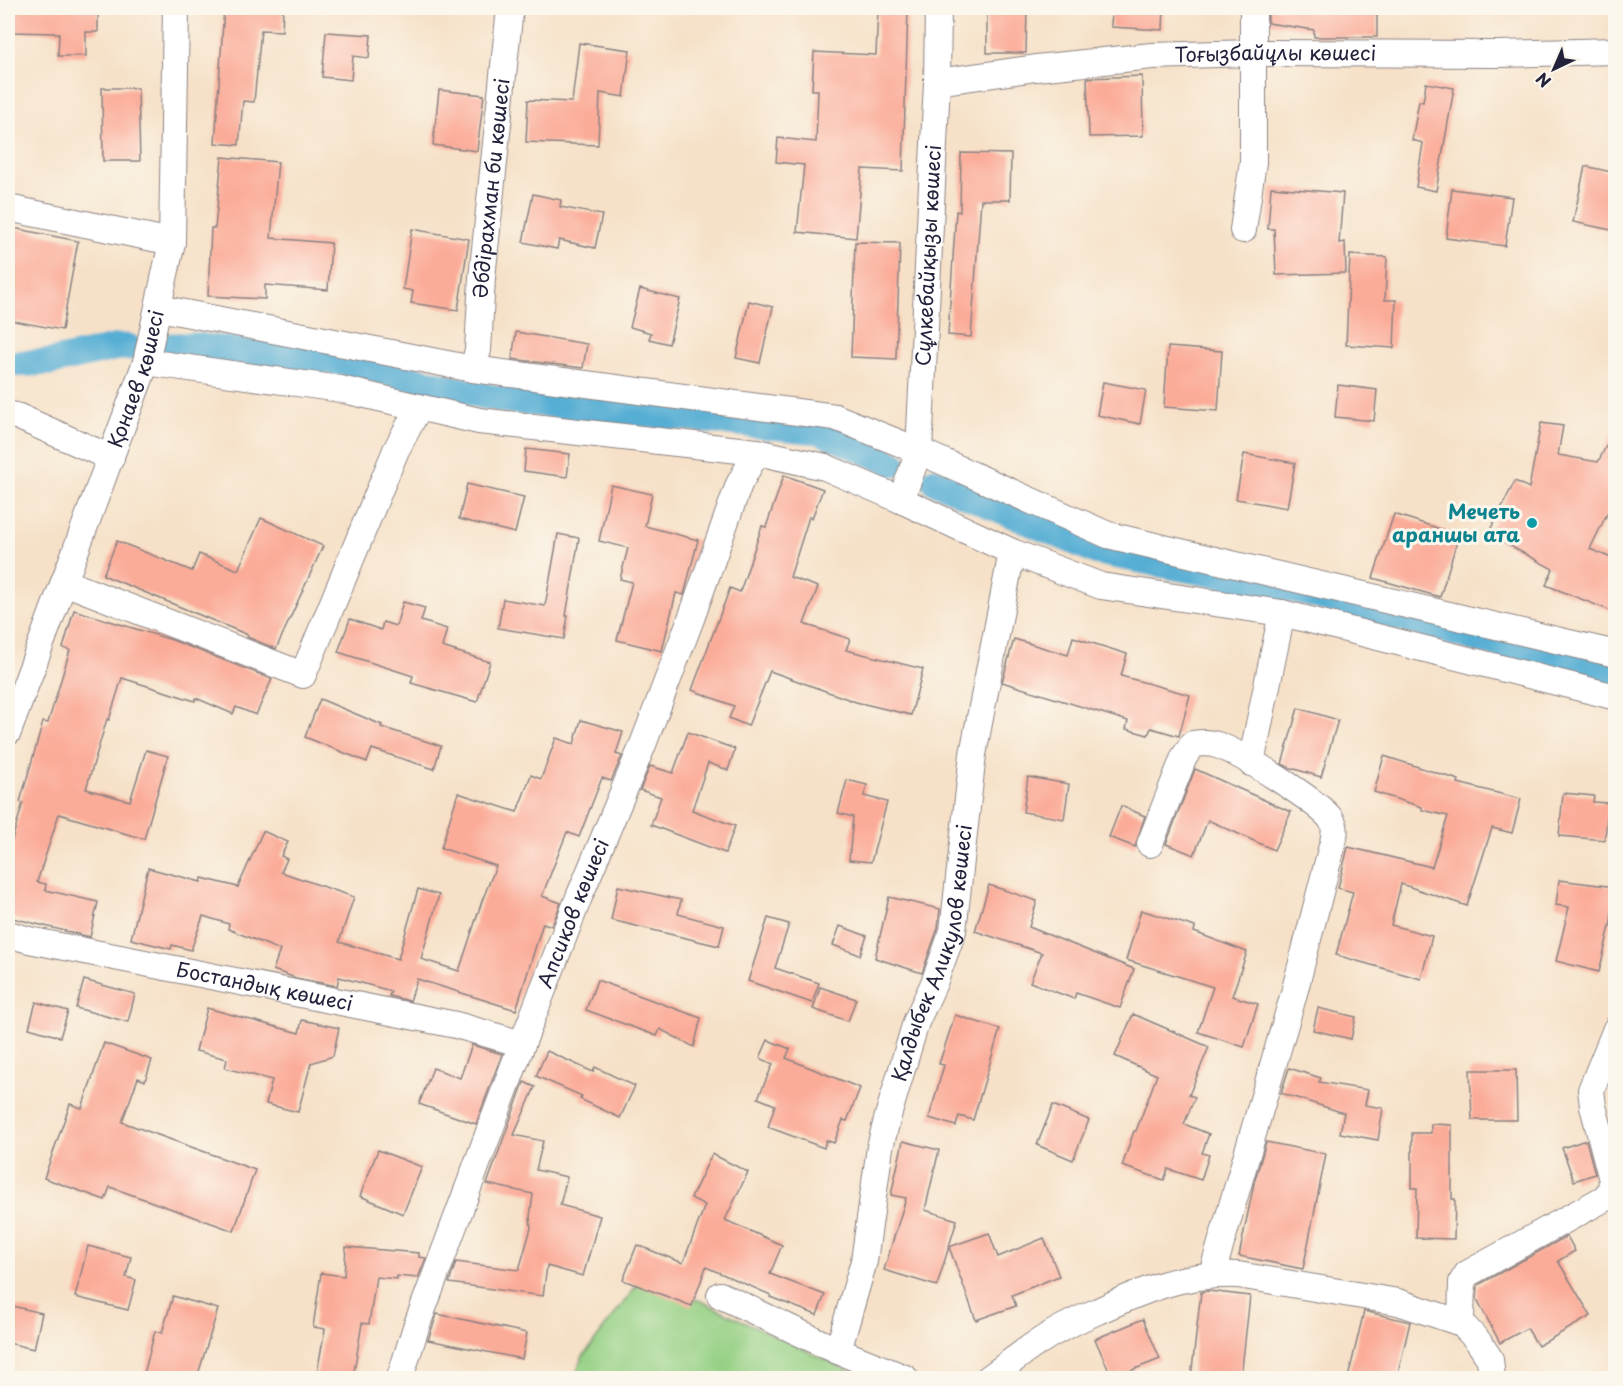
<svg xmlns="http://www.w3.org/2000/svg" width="1623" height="1386" font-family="'Playpen Sans',sans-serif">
<rect width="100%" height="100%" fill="#fbf7ec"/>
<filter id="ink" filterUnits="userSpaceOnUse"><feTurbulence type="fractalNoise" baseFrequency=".0167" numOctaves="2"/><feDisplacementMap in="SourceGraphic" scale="12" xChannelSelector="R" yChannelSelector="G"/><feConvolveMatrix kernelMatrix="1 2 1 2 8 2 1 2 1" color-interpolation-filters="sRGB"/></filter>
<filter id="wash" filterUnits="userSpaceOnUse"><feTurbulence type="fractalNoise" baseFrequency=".008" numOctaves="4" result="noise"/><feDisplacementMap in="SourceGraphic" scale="24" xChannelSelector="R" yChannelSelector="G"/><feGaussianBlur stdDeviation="1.35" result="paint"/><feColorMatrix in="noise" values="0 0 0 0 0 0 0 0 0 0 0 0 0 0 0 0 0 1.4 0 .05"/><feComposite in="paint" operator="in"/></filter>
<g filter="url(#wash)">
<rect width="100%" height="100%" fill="#f6e1c8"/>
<!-- green -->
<path fill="#95d084" stroke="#5c7960" stroke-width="1.5" d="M640,1281L701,1301L864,1378H575L581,1359Z"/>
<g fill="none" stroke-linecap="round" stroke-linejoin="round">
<!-- canal -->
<g stroke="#57aed4" stroke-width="27">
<path d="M172,346H194L346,363L502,400L819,431L894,464"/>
<path d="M8,364L51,362L118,347H128"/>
<path d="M934,481L1098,552L1295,590L1616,677"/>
</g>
</g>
<g id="blocks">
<!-- building -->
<g fill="#fbac99">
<path d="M8,8H98V32H86V56H58L59,33L8,32Z"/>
<path d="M224,8H283L282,31L261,30L254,102L243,101L239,145L215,143Z"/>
<path d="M878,8H908L903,171L862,169L856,238L797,232L804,165L776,162L778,138L816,142L818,90H812L814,52L876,55Z"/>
<path d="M987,8H1027L1026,53H987Z"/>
<path d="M1112,8H1164L1163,30L1111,27Z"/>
<path d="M1268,8H1377V37H1314V30L1268,23Z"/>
<path d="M326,32L371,35L369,58L353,56L351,80L322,77Z"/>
<path d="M579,43L630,50L624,97L600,93L598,145L526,142L528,100L572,102Z"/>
<path d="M1142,76L1143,136L1089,137L1087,78Z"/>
<path d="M1426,83L1454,88L1436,191L1416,187L1423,143L1412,140L1419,101L1423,102Z"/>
<path d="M102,88H138L140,161H103Z"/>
<path d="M439,90L484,95L477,151L433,145Z"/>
<path d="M961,153L1011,154L1010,200H981L971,337L948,335L956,211L960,212Z"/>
<path d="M222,157L278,162L271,238L331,243L328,290L265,285V299L208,296L211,228H215Z"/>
<path d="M1585,166L1616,173V231L1573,222Z"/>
<path d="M1271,187L1343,193L1339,243L1345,242L1346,273L1276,275L1274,229H1268Z"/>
<path d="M1452,189L1512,197L1505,246L1446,238Z"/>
<path d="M533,194L561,200L560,207L602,215L595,248L559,240L557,249L523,242Z"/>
<path d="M8,227L78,241L62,330L8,320Z"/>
<path d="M412,229L469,239L458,310L411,303L413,291L403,289Z"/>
<path d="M855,242L900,243L896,359L851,357Z"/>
<path d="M1350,255L1387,257L1385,300H1396L1394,348L1346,345Z"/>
<path d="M640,289L680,299L669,344L649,339L651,333L630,327Z"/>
<path d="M749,301L773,307L760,363L736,358Z"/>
<path d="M516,332L587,344L583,368L512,359Z"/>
<path d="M1168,347L1222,351L1218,411L1164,407Z"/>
<path d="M1103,382L1146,390L1140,424L1097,415Z"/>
<path d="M1338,385L1377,390L1374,421L1335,417Z"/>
<path d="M1541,423L1563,426L1558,455L1598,462L1616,426V495L1590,549L1616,560V613L1546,585L1553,569L1488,534L1515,481L1529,488Z"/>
<path d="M526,449L570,454L567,477L524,471Z"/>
<path d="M1244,454L1295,463L1287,508L1236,499Z"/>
<path d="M784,475L823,489L812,518L809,517L790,577L818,587L804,624L850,639L846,650L923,669L911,715L856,702L770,671L748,726L729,718L734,706L692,690L730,588L740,592L762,526L766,527Z"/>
<path d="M467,484L524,497L515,533L459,519Z"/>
<path d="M611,485L652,494L645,526L698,540L684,595L676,593L662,651L617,640L632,582L620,579L628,548L599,541Z"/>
<path d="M1394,514L1459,535L1440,597L1373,578Z"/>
<path d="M261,518L323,546L276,649L247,637L248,635L103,575L117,541L192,571L199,554L238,570Z"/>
<path d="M558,534L579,538L566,616H568L564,639L498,628L503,599L545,606Z"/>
<path d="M403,602L425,608L421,621L447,629L442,647L490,662L477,702L411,683L413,676L338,652L350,619L381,630L383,622L396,626Z"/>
<path d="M74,610L172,640L272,679L256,715L236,707L233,714L196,698L195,701L122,678L109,720L107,719L86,789L130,801L146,750L168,756L144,839L59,814L37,882L46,884L45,890L98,902L90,937L8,917V853L23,803L20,802L43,722L48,723L70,650L63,648Z"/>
<path d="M1073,637L1127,654L1121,676L1190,695L1179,736L1151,728L1148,735L1126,729L1128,721L1002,682L1014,639L1068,655Z"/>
<path d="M320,699L382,725L381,727L441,746L434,769L372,749L367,762L305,737Z"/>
<path d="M1298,708L1338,720L1321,777L1288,767L1282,764Z"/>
<path d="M581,720L623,732L616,754L622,756L611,781L602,778L579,837L567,832L542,896L561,903L552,926L543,923L516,1010L417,979L410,1001L389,996L391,991L339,977L337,986L296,978L273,970L280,950L228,929L229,924L203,916L191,950L172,945L171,949L131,939L148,868L201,882L202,878L238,887L263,831L288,842L281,856L287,859L281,872L354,897L339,942L398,959L418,889L439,895L421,959L459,971L482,901L496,866L441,848L458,793L517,812L531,775L541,779L556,738L574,744Z"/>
<path d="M688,732L735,749L728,770L708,763L692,810L735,826L725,853L651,825L661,797L640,790L650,766L673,773Z"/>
<path d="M1384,756L1459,780L1458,783L1521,799L1512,833L1492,828L1467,906L1401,884L1391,925L1432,936L1421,979L1336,955L1353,892L1338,888L1348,847L1432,867L1448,816L1422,810V807L1374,792Z"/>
<path d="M1195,769L1291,812L1274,850L1208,820L1194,855L1166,844Z"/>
<path d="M1028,777L1069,784L1064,819L1023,812Z"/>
<path d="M847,780L867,785L864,796L887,802L871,862L849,860L853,817L838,813Z"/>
<path d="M1563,793L1594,796L1593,802L1608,803L1605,840L1559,836Z"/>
<path d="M1121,806L1145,816L1135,847L1109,837Z"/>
<path d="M1559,880L1615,887L1611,922L1599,972L1556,961L1569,907L1556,905Z"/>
<path d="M989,885L1037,901L1029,927L1134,969L1120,1008L1076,993L1074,999L1030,982L1042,953L975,931Z"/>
<path d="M618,886L681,900L678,914L724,926L719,946L611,920Z"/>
<path d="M889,897L940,909L938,928L922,973L875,958Z"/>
<path d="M1141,910L1195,927L1194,932L1247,952L1232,996L1258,1004L1244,1047L1198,1032L1213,987L1126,960Z"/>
<path d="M768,918L789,924L775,968L819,983L812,1003L748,981Z"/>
<path d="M840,926L867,936L860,955L833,945Z"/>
<path d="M84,980L135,994L128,1022L76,1008Z"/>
<path d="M597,980L701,1018L694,1047L660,1029L657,1036L586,1010Z"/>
<path d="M820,987L856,999L848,1021L813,1009Z"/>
<path d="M36,1002L68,1011L60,1037L29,1028Z"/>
<path d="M207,1008L299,1033L302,1020L339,1028L333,1056L311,1063L298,1112L266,1104L272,1080L225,1068L227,1059L196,1051Z"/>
<path d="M1318,1008L1356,1017L1351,1039L1313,1030Z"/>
<path d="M1133,1014L1209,1047L1189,1095L1195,1097L1184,1124L1209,1134L1202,1153L1209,1155L1201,1180L1168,1169L1164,1180L1122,1166L1134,1131H1136L1157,1075L1115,1056Z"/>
<path d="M955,1015L1000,1029L973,1120L959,1116L956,1126L929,1118L944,1065L939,1064Z"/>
<path d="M768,1040L790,1049L786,1058L860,1088L847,1121L843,1120L834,1143L826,1140L824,1148L768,1127L775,1105L758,1098L773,1064L760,1058Z"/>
<path d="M104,1043L152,1060L145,1081L138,1078L122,1122L255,1170L234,1231L110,1187L105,1200L44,1178L70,1104L82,1108Z"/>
<path d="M472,1045L502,1054L476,1124L419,1104L433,1068L460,1078Z"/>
<path d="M547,1051L593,1072L595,1067L635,1086L620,1118L580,1099L582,1096L536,1076Z"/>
<path d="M1289,1068L1321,1078L1319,1082L1368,1090L1365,1105L1383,1108L1378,1140L1340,1133L1344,1113L1281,1093Z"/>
<path d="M1470,1070H1516L1517,1120H1472Z"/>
<path d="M524,1082L535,1087L514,1135L543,1141L536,1170L567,1177L560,1205L600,1216L583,1276L547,1266L543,1296L449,1283L456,1262L519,1270L531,1228L530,1217L533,1194L487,1184Z"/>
<path d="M1053,1105L1089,1120L1073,1160L1037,1145Z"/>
<path d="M1431,1124L1452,1125V1199H1455L1454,1239L1416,1238L1417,1188H1412V1133H1431Z"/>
<path d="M1586,1140L1595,1174L1574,1181L1562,1148Z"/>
<path d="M903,1141L939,1150L925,1210L957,1220L937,1286L884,1270L906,1198L891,1195Z"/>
<path d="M1266,1142L1326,1154L1303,1269L1239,1256L1254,1183Z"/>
<path d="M378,1150L422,1167L403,1214L360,1196Z"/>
<path d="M712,1154L748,1172L725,1220L782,1245L770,1274L825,1295L817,1315L770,1297L771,1295L706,1267L692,1306L623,1280L637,1245L683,1263L705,1205L691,1198Z"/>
<path d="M989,1233L998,1257L1044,1238L1059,1276L1012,1295L1016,1306L976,1320L949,1247Z"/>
<path d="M1567,1236L1575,1251L1558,1261L1591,1316L1538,1346L1527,1328L1500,1343L1477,1299L1478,1285Z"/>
<path d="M88,1246L131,1257L126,1277L136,1280L128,1310L75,1297Z"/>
<path d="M346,1247L419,1253V1257L426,1258L418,1278L397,1276V1279L376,1277L369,1324L362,1323L353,1378H316L325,1329L313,1327L321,1273L344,1276Z"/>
<path d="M1208,1291L1250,1296L1241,1378H1191L1201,1292Z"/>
<path d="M173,1296L218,1309L197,1378H143L155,1331L162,1333Z"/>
<path d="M8,1305L42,1313L34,1349L8,1343Z"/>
<path d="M1364,1311L1410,1322L1397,1378H1348Z"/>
<path d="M437,1314L527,1333L522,1359L428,1340Z"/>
<path d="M1143,1319L1160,1359L1112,1378L1095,1339Z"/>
</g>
</g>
</g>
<g filter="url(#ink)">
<use href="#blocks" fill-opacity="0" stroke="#8c8282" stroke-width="1.5"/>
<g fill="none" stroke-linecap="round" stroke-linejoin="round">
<defs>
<g id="minor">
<path id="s1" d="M937,82L1036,68L1152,56L1252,53L1499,54L1616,51"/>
<path d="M8,208L172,242"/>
<path d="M1243,230L1253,162V8"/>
<path d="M159,308L473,369L835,417L919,451L1108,535L1616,654"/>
<path d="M146,362L340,389L479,421L757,452L825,467L901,500L1012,552L1101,586L1282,613L1616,697"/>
<path id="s2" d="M473,369L478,350L482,278L510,8"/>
<path d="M8,414L19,417L111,458"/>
<path id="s3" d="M901,500L919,451L937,82L938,8"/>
<path d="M64,582L303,675L396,450L419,407"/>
<path id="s4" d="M8,732L146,362L172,242L176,8"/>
<path d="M1251,763L1282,613"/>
<path d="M1150,844L1184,757L1193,744C1201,743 1209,742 1217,745C1239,752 1317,801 1331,819C1336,827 1335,833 1333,842L1293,997L1212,1274"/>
<path id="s5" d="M8,934L29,940L456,1025L522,1044"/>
<path d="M720,1295L838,1351L905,1378"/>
<path d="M1461,1323L1462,1282L1467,1274L1605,1198L1611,1190L1612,1180L1593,1106L1591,1090L1616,1029"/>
<path id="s6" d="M838,1351L864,1261L880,1147L888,1116L916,1022L934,983L953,931L973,754L1012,552"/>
<path id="s7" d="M400,1378L416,1327L522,1044L579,897L642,747L692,616L739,484L757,452"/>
<path d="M989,1378C1005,1367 1020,1354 1037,1343C1056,1330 1077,1320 1098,1311C1146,1289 1184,1273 1238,1275L1398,1302L1461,1323L1478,1341L1490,1359L1492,1378"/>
</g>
</defs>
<!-- minor casing -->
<use href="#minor" stroke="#8c8282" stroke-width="28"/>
<!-- minor -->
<use href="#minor" stroke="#fff" stroke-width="26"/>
</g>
</g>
<!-- markers -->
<circle fill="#0f9aa8" stroke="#fbf7ec" stroke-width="2" cx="1532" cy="523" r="6"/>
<g text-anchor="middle" stroke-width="6" stroke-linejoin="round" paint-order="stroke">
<!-- street labels -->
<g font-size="20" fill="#22223b" stroke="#fbf7ec">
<text dy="7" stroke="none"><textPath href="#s1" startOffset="340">Тоғызбайұлы көшесі</textPath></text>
<text dy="7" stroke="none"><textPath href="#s2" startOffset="182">Әбдірахман би көшесі</textPath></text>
<text dy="7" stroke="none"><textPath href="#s3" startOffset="248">Сұлкебайқызы көшесі</textPath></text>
<text dy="7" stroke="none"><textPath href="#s4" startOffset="376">Қонаев көшесі</textPath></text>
<text dy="7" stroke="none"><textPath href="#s7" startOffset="496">Апсиков көшесі</textPath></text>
<text dy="7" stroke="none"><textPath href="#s6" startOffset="411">Қалдыбек Аликулов көшесі</textPath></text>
<text dy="7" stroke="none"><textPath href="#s5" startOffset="262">Бостандық көшесі</textPath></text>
</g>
<!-- culture labels -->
<g font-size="20" font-weight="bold" fill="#0d838f" stroke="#fbf7ec" text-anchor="end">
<text x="1520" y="519">Мечеть<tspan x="1520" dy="23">араншы ата</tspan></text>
</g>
</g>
<!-- margin -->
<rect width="1623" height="1386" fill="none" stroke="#fbf7ec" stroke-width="30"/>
<!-- north arrow -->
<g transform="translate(1554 69) rotate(224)" stroke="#fbf7ec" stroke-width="4.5" paint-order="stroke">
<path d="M0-4.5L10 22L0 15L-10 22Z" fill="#22223b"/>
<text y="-9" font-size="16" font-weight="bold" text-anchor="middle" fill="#22223b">N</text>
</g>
</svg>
